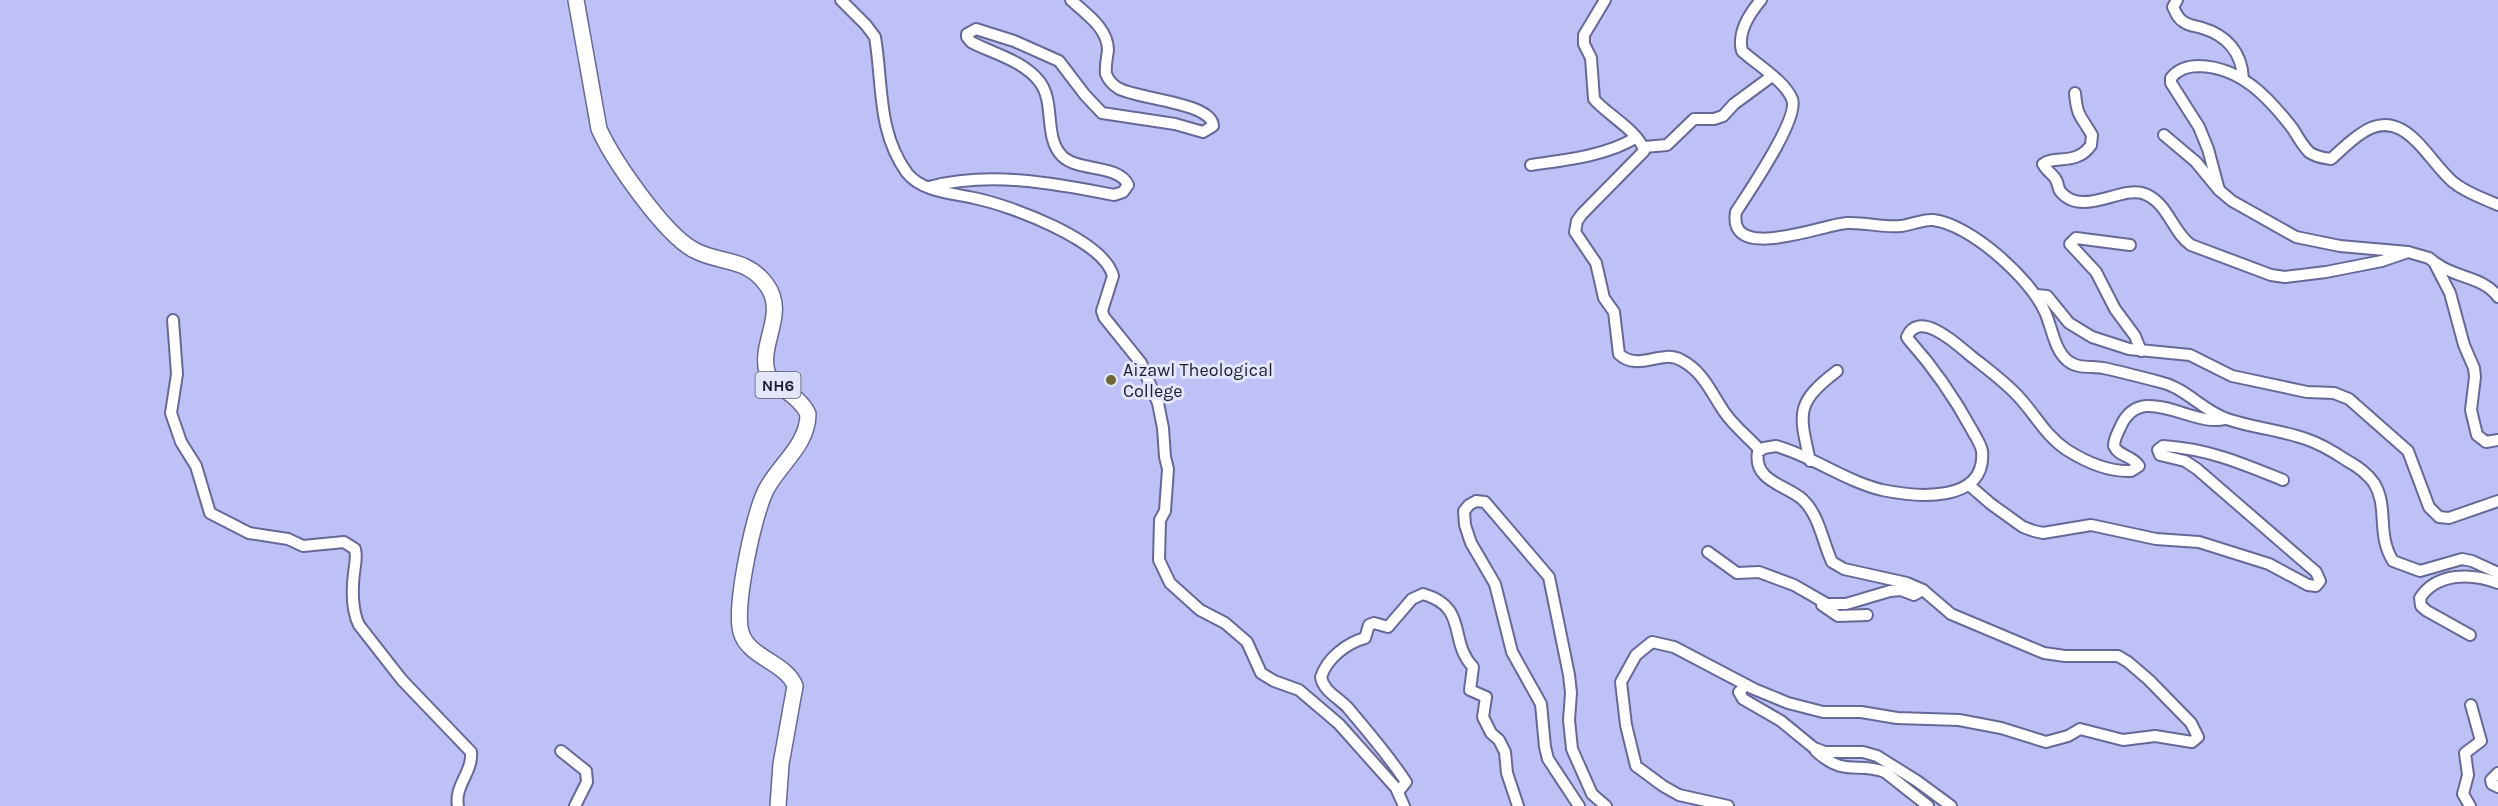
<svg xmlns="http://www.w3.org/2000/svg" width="2498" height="806" font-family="Karla,sans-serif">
<rect width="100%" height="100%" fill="#bec1f5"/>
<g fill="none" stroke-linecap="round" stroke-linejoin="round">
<defs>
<g id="minor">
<path d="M841,0L866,25L875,37C883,84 877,132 907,173C922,192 953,193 974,198C1009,205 1104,240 1113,276L1102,311L1104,317L1141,363L1158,403L1163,428L1165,457L1168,469L1165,511L1160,520L1159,560L1170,583L1200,610L1225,623L1247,642L1261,673L1274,681L1299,690L1339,724L1396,788L1404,806"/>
<path d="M1605,0L1584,35V44L1591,58L1594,99C1606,114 1640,132 1644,151L1582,214L1577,221L1575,232L1596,263L1604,298L1614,312L1619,354C1638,372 1661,349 1681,360C1704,372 1711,393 1725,413C1735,427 1748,437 1760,450"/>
<path d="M1761,0C1749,14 1737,32 1742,51C1756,64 1785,81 1792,99C1800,118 1748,193 1736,212C1727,264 1824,224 1847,223C1865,222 1884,228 1901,226C1911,225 1923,219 1933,220C1970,224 2031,279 2045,312C2052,327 2054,350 2068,361C2078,369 2091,366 2103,368C2122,372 2141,377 2160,382C2186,388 2203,411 2227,419C2253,428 2281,430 2306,439C2321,444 2334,452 2346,460C2357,466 2367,473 2374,483C2389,507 2376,534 2393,561L2420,571L2462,559L2472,561L2498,573"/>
<path d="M2177,0L2173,7C2176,13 2178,19 2184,22C2189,26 2196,26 2202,28C2226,35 2242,52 2243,79"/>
<path d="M2075,93C2077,117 2081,116 2092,135L2091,145C2077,166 2054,155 2043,164C2046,170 2051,173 2055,178C2058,182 2058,188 2060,191C2082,219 2122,184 2145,194C2168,203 2173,233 2191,245L2271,275L2285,277L2326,272L2382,261L2408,252"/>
<path d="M2164,135L2196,162L2219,190L2232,201L2296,237L2340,246L2408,252L2429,258L2434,262L2450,293L2464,345L2474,368L2475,377L2471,410L2477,435L2486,442L2498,440"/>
<path d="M1644,147L1667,145L1694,119H1714L1723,116L1734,104L1772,76"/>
<path d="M1531,165C1564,160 1606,156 1635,138"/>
<path d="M929,187C989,171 1054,183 1114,195L1123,192L1128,185C1119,164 1078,172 1062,156C1043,136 1056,102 1039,81C1022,60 994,54 971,42L967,37V34L976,29L1014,41L1059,61L1085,95L1102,113L1175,124L1203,132L1213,126C1212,102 1135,99 1118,88C1113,85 1108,79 1106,74C1105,66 1107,58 1108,50C1108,28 1085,13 1071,0"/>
<path d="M2219,190L2208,149L2199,127L2171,83V78C2178,69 2187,66 2199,66C2241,67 2269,98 2293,129C2298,137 2302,145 2309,152C2315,157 2324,158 2331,159C2340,151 2349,142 2359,135C2403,102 2426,159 2453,182C2466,193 2483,198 2498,205"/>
<path d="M2130,245L2076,238L2070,244L2096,272L2115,309L2135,336L2141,351"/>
<path d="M2437,264C2456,278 2484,277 2498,297"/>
<path d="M2037,295L2047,296L2069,323L2092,337L2129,349L2190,355L2232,376L2307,392L2334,393L2349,399L2408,451L2429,507L2439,517L2449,518L2498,501"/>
<path d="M173,320L177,374L171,413L181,442L196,466L210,513L249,533L288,539L303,546L344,542L355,549C357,558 355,565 354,573C352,589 352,611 359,625L402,680L471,752C473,772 454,786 458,806"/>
<path d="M1810,461C1799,413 1795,403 1837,371"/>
<path d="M1969,485L1991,504L2023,527L2034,531L2043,533L2091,525L2156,539L2199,542L2269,564L2308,585L2316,586L2320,581L2316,572L2197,469L2185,461L2160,455L2158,450L2163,446C2209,449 2241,463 2283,480"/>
<path d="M1708,552L1737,573L1759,572L1794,585L1827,604H1846L1890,591L1901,590L1914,595L1923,590"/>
<path d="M1822,605L1838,616L1867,615"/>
<path d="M2470,635L2427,611L2421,606L2420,598C2437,572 2472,573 2498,583"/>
<path d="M1746,685L1739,692L1743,699L1781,721L1814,748L1825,752H1863L1877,756L1917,781L1951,806"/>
<path d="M561,751L586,771L587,782L575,806"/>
<path d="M1816,751C1845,778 1857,761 1885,772L1928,806"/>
<path d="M2498,773L2491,780L2492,784L2498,787"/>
<path d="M1399,791L1406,782C1389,756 1368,732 1348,708C1339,698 1323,691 1321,677C1327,658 1347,643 1365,638L1369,625L1374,623L1388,627L1412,599L1423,594C1469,607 1448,641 1473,667L1470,690L1486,697L1483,717L1491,733L1499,740L1505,752L1507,773L1518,806"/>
<path d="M1579,806L1548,759L1545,747L1541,704L1512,652L1495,584L1471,543L1465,525L1464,511L1469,505L1476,501L1485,502L1549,577L1569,675L1571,693L1569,720L1572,749L1592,794L1606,806"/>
<path d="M1728,806L1679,795L1663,786L1636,766L1626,725L1621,682L1636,655L1652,642L1674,647L1754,689L1788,703L1823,712H1861L1897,718L1959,720L2001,728L2046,742L2068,736L2080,729L2123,740L2155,736L2192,742L2198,737L2191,723L2149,680L2128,662L2118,656H2065L2044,653L1951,614L1923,590L1907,583L1844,569L1832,562C1823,543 1819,514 1802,499C1786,485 1753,481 1758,452L1764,448L1776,446C1812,456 1845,481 1882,490C1916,497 1987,504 1982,451C1981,444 1975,436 1972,430C1954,397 1934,368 1909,340L1907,337C1919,308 1959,346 1971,356C1986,368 2001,379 2014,392C2033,410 2044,435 2067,450C2086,462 2108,472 2131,471L2139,466C2132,455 2119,457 2114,446C2114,439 2117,434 2120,428C2140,379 2191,428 2225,419"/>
<path d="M2470,806L2463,794L2468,775L2465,753L2481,741L2471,705"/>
</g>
<path id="highway" d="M576,0L599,129C613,160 664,234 694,250C720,264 746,257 766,284C788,313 759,342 767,372C771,385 799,394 808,414C808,444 781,463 767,488C754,512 734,606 741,632C748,658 786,662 795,686L781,764L778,806"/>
</defs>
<!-- minor casing -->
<use href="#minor" stroke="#666897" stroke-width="14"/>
<!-- highway casing -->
<use href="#highway" stroke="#666897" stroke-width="18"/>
<!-- minor -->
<use href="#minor" stroke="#fff" stroke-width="10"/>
<!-- highway -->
<use href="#highway" stroke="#fff" stroke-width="15"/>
</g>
<!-- markers -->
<circle fill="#6e6733" stroke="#e3e5fa" stroke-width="2" cx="1111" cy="380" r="6"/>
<g text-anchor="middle" stroke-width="6" stroke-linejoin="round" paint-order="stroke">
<!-- shield labels -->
<rect fill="#e3e5fa" stroke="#58586c" stroke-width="1.5" x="755.5" y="372" width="45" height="26" rx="4.5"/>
<g font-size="16" font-weight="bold" fill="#1c1c2f">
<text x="778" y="391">NH6</text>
</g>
<!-- poi labels -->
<g font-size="18" fill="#1c1c2f" stroke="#e3e5fa" text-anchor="start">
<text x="1123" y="376">Aizawl Theological<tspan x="1123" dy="21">College</tspan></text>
</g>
</g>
</svg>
